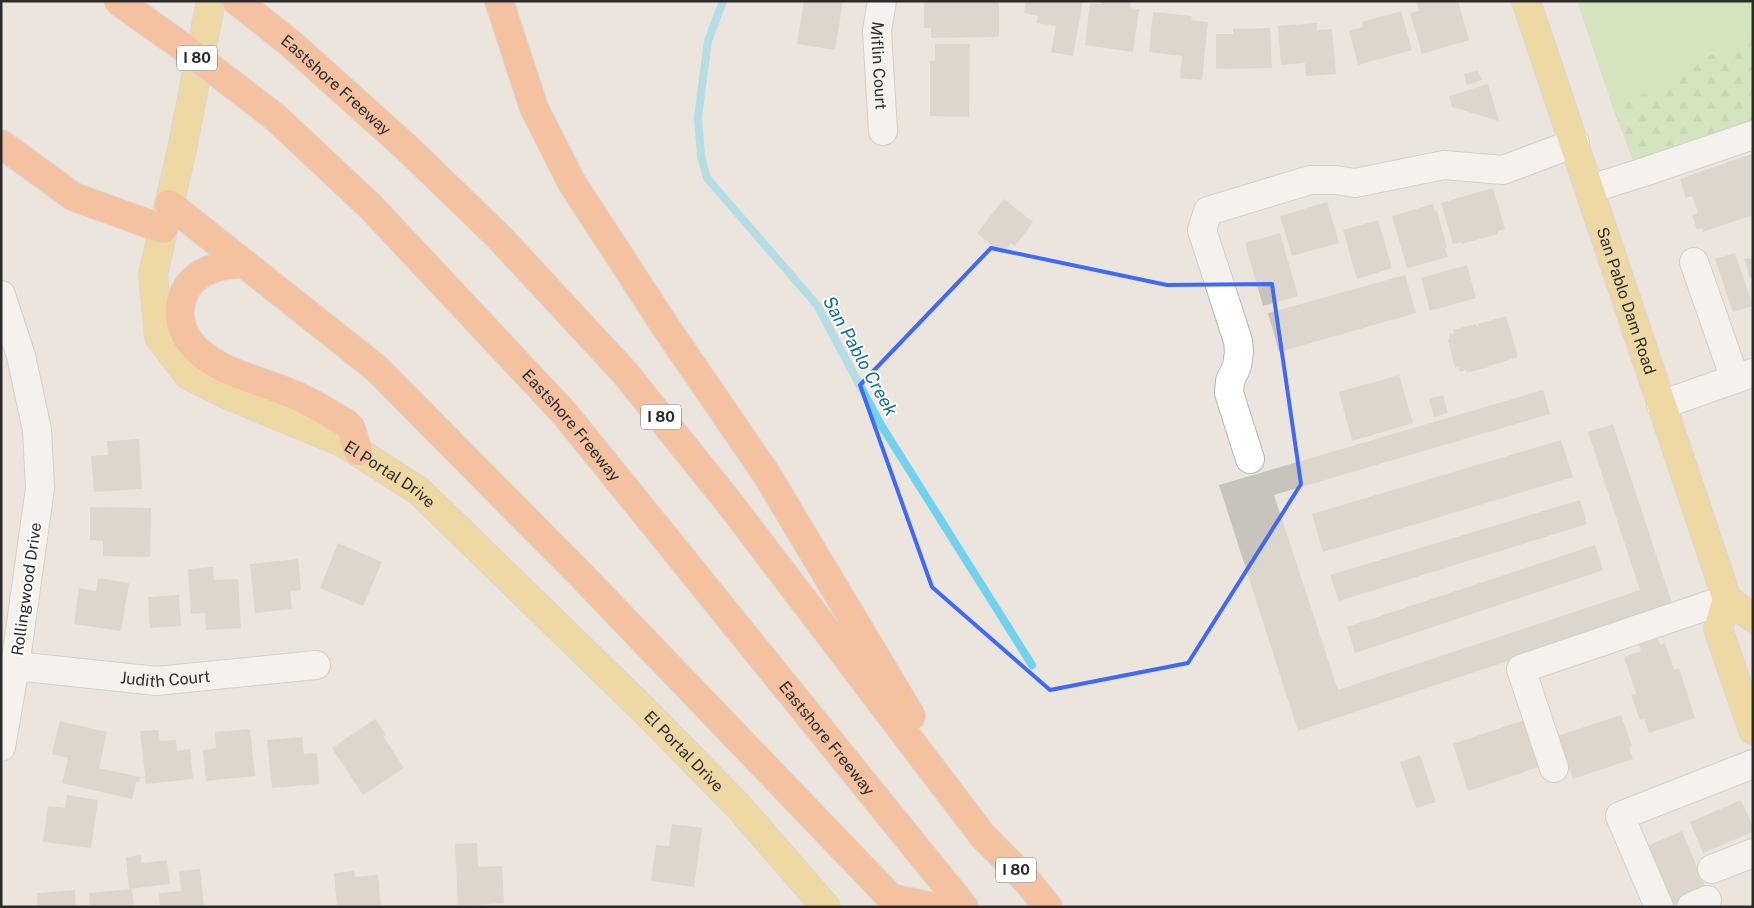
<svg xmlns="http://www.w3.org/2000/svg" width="1754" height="908" font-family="'Public Sans',sans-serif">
<defs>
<pattern id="forest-firs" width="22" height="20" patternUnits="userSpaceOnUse" patternTransform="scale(1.25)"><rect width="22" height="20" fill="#b6e29a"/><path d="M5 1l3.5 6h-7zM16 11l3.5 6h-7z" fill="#9dc285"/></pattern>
</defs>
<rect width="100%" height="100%" fill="#ece5dd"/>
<!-- grass -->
<path fill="#b6e29a" d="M1577,1H1753V34L1693,64L1614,111Z"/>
<!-- forest -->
<path fill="url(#forest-firs)" d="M1753,34V140L1638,173L1614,111L1693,64Z"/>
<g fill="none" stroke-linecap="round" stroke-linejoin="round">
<!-- stream -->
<path stroke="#71d2ed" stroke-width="8" d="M723,1L708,41L698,117L701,156L707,178L817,305L881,425L1032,665"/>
</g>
<!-- building -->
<g fill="#c8c3bb">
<path d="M804,1H843L835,50L797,44Z"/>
<path d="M924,1H999V37L931,38V28H924Z"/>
<path d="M1026,1H1083L1073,56L1051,52L1056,26L1037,23L1038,16L1024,13Z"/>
<path d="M1101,1L1131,2L1130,8L1139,9L1133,52L1085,45L1090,3L1101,4Z"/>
<path d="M1421,1H1458L1469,40L1422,54L1410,13L1419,11L1417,3Z"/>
<path d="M1401,11L1412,50L1358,65L1349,31L1363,27L1362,22Z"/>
<path d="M1153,12L1192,16L1191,20L1208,22L1202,80L1180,78L1182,56L1149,52Z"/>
<path d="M1317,23V30L1332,29L1336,74L1306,76L1305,63L1281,65L1278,26Z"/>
<path d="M1270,28L1272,68L1216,69V34H1233V29Z"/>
<path d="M935,44H970L969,117L930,116V61H935Z"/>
<path d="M1478,70L1482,80L1467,85L1464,74Z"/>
<path d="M1488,84L1499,121L1452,107L1449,96Z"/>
<path d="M1752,154L1753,215L1703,232L1702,228L1697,230L1692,215L1698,213L1692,196L1686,198L1680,179Z"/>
<path d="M1493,188L1505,229L1498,231V234L1462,244V242L1453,244L1441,203Z"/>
<path d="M1004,199L1033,222L1015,246L1011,243L1002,254L977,233Z"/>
<path d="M1327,202L1339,243L1292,256L1280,216Z"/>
<path d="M1433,204L1435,212L1437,211L1447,247L1445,248L1448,257L1407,268L1392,216Z"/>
<path d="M1378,220L1392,268L1357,279L1343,230Z"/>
<path d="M1280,233L1298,296L1263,306L1245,243Z"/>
<path d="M1735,253L1753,306L1733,312L1715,259Z"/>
<path d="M1750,258V259L1753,258V277L1750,278L1744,259Z"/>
<path d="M1467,265L1476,298L1430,311L1421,278Z"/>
<path d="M1405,275L1416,313L1279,352L1268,313Z"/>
<path d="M1506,316L1518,357L1490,366L1488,364L1489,367L1466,373V370L1460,372L1458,367L1455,368L1448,340L1450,339L1449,334L1454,333L1453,330L1476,324L1477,327L1478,326V324Z"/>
<path d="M1399,375L1413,423L1352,441L1339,392Z"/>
<path d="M1543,390L1550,414L1274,495L1338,690L1640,590L1588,432L1613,424L1673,606L1298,731L1219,485Z"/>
<path d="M1443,395L1448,413L1434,417L1429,399Z"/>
<path d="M139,439L142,489L94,492L91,456L108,455L107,441Z"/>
<path d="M1561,440L1573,477L1323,552L1312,514Z"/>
<path d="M1580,500L1587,524L1339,601L1330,575Z"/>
<path d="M90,507L151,508L150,557L103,556V541L90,540Z"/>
<path d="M338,543L382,562L363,606L320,588Z"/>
<path d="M1595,545L1603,570L1355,653L1347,627Z"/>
<path d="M298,559L301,590L290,591L292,609L255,613L250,564Z"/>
<path d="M213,567L214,580L238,579L241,628L206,630L205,613L191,614L188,569Z"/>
<path d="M98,578L129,583L121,631L74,624L79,588L96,591Z"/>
<path d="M179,595L181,626L150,628L148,597Z"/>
<path d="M1656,635L1660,645L1665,643L1674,670L1679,668L1695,718L1649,733L1644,719L1640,720L1631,695L1636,693L1624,657L1641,651L1638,641Z"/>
<path d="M1621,715L1632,746L1629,747L1633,759L1573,779L1557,736Z"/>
<path d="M375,719L386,735L383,736L404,768L363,795L332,748Z"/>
<path d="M1524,720L1539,767L1468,791L1453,744Z"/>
<path d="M60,721L107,732L99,768L140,777L139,782H136L132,799L62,783L68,758L52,754Z"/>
<path d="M250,729L255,776L206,781L203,750L216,748L215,732Z"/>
<path d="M158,730L160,741L176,740L177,751L190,749L193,779L146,784L140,731Z"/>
<path d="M302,737L304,754L317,753L319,784L272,788L267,740Z"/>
<path d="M1420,755L1436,802L1416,808L1400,762Z"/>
<path d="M67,795L98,800L91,848L43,842L48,806L65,808Z"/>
<path d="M1741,800L1753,827V832L1703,853L1690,822Z"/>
<path d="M672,824L702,828L694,887L651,881L656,845L669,846Z"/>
<path d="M1682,831L1707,891L1671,906L1645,847Z"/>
<path d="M477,843L478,867L502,866L504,903L458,906L455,844Z"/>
<path d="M141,855L142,863L167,860L170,884L129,889L126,857Z"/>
<path d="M200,869L204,907H160L159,893L181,891L179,871Z"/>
<path d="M354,871L355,877L378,875L381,907H337L334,873Z"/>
<path d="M132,889L134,907H90L89,893Z"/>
<path d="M75,890L76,907H38L37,893Z"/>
</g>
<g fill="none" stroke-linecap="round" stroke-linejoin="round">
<defs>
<g id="minor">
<path id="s1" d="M882,1L877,31L883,131"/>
<path d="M1590,189L1644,172L1753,135"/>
<path d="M1694,262L1735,379"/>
<path d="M1,295L21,356L37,430L40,488L15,666L1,747"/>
<path d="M1661,405L1752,373"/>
<path d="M1250,459L1229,393L1230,381L1237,366L1239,352L1238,341L1202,230L1208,211L1310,180H1336L1355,183L1444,165L1503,170L1575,143"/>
<path id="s2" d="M15,666L157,681L316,665"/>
<path d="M1554,768L1521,669L1727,599"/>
<path d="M1712,869L1753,853"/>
<path d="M1659,907L1620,816L1753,764"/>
<path d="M1691,907L1707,900"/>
</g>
<g id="major">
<path id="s3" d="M211,1L182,149L153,274L159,337L188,375L230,396L344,443L419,491L648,714L738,806L826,907"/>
<path id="s4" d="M1526,1L1727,599L1753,618"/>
<path d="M1727,599L1718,629L1753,730"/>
</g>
<g id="highway">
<path id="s5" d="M237,1L290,43L407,148L500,238L625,373L731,505L982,835L1028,882L1048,907"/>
<path d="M499,1L534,108L572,183L667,329L767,475L911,716"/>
<path id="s6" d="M275,117L371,207L565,414L964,907"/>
<path d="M1,144L74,197L163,229"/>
<path d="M169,204L376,368L584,578L891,898L933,907"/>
<path d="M245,264C214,263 184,275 180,308C179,320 182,331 189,341C212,372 258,379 292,394C311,401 328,413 346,423L351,428L358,451"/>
</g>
</defs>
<!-- minor casing -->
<use href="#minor" stroke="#b1b4be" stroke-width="30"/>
<!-- major casing -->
<use href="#major" stroke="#c4c4c4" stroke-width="30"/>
<!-- highway casing -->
<use href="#highway" stroke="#c4c4c4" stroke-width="30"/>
<!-- minor -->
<use href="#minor" stroke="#fff" stroke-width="28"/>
<!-- major -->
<use href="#major" stroke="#efc760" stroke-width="28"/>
<!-- highway -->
<use href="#highway" stroke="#fc9859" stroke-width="28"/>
<defs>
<path id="highway-bridge" d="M118,1L194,55L275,117"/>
</defs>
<!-- highway-bridge casing -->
<use href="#highway-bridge" stroke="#c4c4c4" stroke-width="30" stroke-linecap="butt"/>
<!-- highway-bridge -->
<use href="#highway-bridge" stroke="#fc9859" stroke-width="28"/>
</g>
<!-- marked area -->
<path d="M0 0H1754V908H0ZM991,248L1167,285L1272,284L1301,484L1188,663L1050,690L932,587L860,385Z" fill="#ece5dd" fill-opacity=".55" fill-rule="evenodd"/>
<path fill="none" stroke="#3f6af7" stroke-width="4" stroke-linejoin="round" d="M991,248L1167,285L1272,284L1301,484L1188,663L1050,690L932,587L860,385Z"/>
<g text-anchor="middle" stroke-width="4" stroke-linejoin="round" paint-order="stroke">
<!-- shield labels -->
<g fill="#fff" stroke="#6b6b6b" stroke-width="1">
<rect x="177" y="45.5" width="40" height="25" rx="4"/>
<rect x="641" y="404.5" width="40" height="25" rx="4"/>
<rect x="996" y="857.5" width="40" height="25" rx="4"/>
</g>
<g font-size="15" font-weight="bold" fill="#2b2b2b">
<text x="197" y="63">I 80</text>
<text x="661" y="422">I 80</text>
<text x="1016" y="875">I 80</text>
</g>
<!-- street labels -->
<g font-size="16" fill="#2b2b2b" stroke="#fff">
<text dy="6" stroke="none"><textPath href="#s1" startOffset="65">Miflin Court</textPath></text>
<text dy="6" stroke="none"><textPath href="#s5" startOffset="130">Eastshore Freeway</textPath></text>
<text dy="6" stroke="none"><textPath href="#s4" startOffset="316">San Pablo Dam Road</textPath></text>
<text dy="6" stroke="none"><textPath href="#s6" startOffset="428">Eastshore Freeway</textPath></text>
<text dy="6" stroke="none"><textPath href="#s3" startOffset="616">El Portal Drive</textPath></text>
<text transform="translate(26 589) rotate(-82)" y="6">Rollingwood Drive</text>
<text dy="6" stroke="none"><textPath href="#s2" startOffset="151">Judith Court</textPath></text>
<text dy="6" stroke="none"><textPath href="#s6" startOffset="832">Eastshore Freeway</textPath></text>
<text dy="6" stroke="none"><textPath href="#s3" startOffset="1021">El Portal Drive</textPath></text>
</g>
<!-- water labels -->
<g font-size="18" font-style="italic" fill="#0f709a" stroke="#fff">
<text transform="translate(860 356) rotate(61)" y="6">San Pablo Creek</text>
</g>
</g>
<!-- border -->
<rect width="1754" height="908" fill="none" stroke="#2b2b2b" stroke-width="5"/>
</svg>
